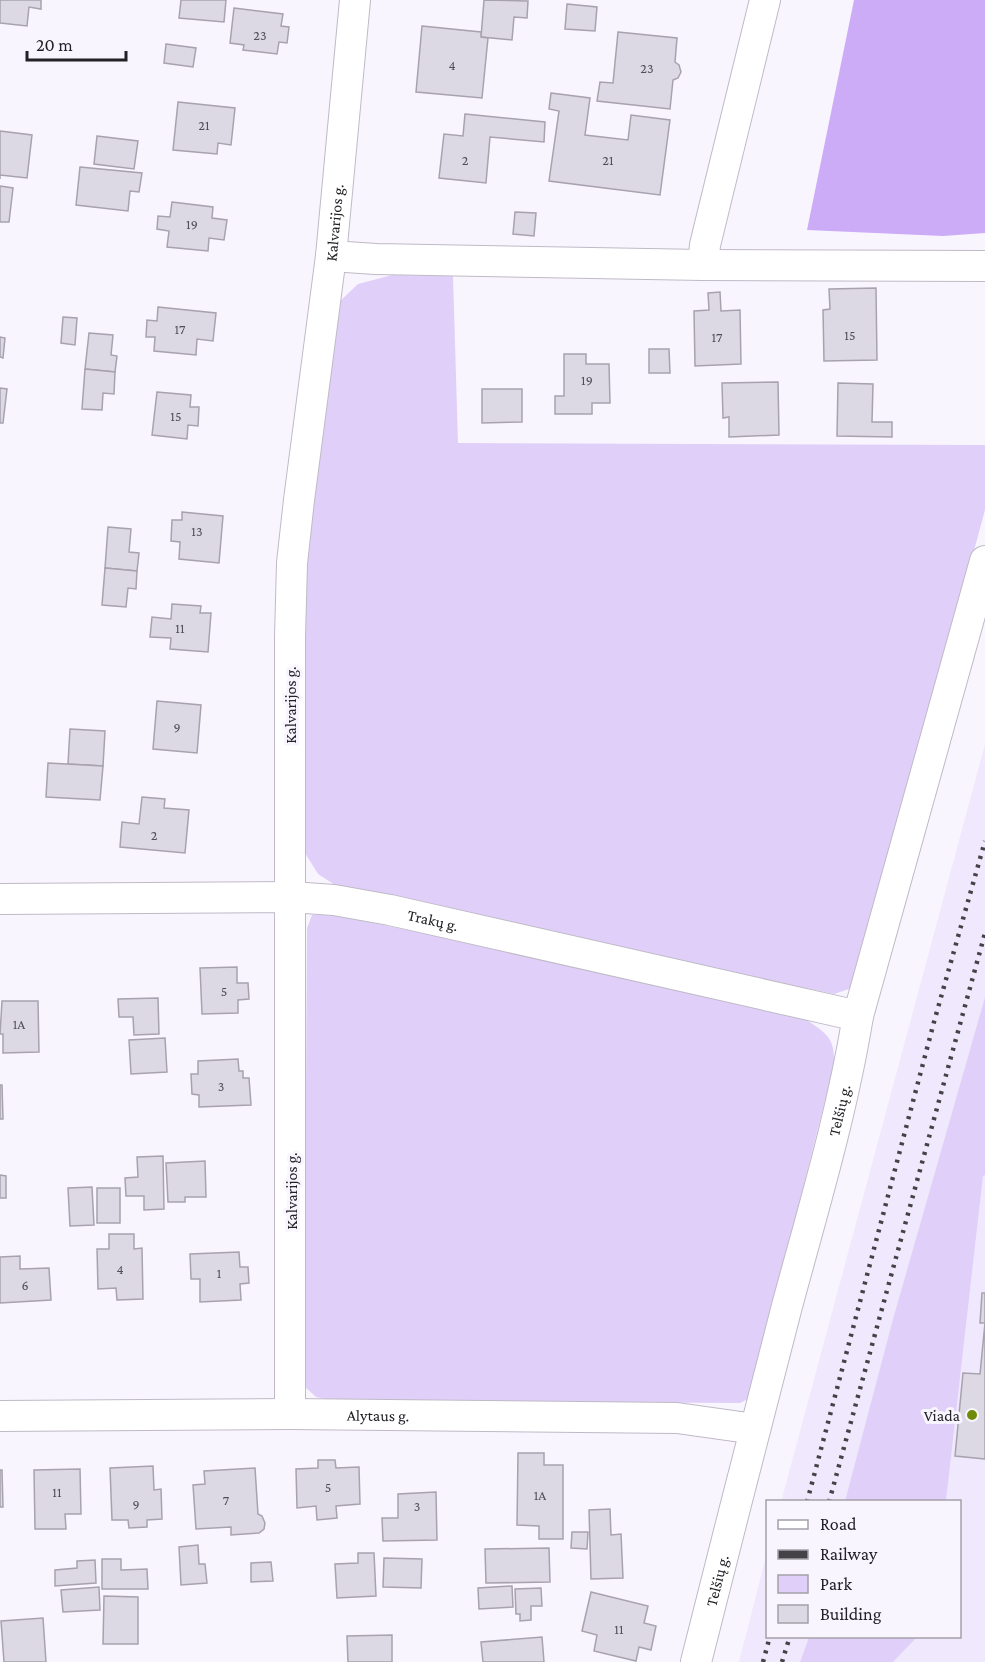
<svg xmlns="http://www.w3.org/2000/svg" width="985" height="1662" font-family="'Crimson Pro',serif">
<rect width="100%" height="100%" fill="#f9f5ff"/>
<!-- built -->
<g fill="#f0e8fc">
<path d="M985,744V997L893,1319L845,1501L781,1502Z"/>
<path d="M983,1175H985V1662H893L917,1637L960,1636V1502L946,1501Z"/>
<path d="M767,1552L768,1636L809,1637L800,1662H739Z"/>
</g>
<!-- green -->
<g fill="#e0d0f9">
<path d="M392,275L453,276L458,443L985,445V510L857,981L849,989L834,994L335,885L318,874L305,853L304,571L339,302L358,284Z"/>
<path d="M329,914L561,961L805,1019C826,1033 835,1037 834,1064L752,1392L748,1399L740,1403L336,1401L316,1397L304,1386L307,928L312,915Z"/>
<path d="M985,997V1175L983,1176L946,1501H845L893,1319Z"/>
<path d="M809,1637V1636L917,1637L893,1662H800Z"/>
</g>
<!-- forest -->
<path fill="#ccacf7" d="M854,0H985V233L943,236L807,230Z"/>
<!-- building -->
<g fill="#dcd8e4" stroke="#a7a2ae" stroke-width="1.5">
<path d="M0,0H41V9L29,7L27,26L0,23Z"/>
<path d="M181,0H226L224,22L179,18Z"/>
<path d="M484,0L528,1L527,18L514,17L512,40L481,37Z"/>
<path d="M567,4L597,7L595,31L565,29Z"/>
<path d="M234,8L283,14L281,26L289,27L287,43L279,42L277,54L243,50L244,45L230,43Z"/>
<path d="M422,26L481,32V37L488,38L482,98L416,92Z"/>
<path d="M618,32L677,38L675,62L679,65L681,72L678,78L673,80L670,109L597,101L600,82L613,83Z"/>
<path d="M166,44L196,48L193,67L164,63Z"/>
<path d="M551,93L590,98L585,135L628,140L631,115L670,120L660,195L549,181L559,111L549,109Z"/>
<path d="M178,102L235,108L231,145L218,143L217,154L173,150Z"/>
<path d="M465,114L545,122L544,142L490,137L486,183L439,178L444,134L463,136Z"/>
<path d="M0,131L32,135L27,178L0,175V179Z"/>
<path d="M97,136L138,141L134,169L94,164Z"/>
<path d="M80,167L142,173L139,192L130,191L128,211L76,205Z"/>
<path d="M0,186L13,188L9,222H0Z"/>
<path d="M172,202L213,207L212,218L227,220L224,240L209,238L208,251L167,247L169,231L157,229L158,216L170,217Z"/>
<path d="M515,212L536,213L534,236L513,234Z"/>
<path d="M876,288L877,360L824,361L823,310L830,309L829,289Z"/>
<path d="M720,292L721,311L740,310L741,364L695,366L694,311L709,310L708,293Z"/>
<path d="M158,307L216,313L213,341L197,339L196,355L154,351L155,337H146L147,320L157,321Z"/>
<path d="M63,317L77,318L75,345L61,343Z"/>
<path d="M89,333L113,335L111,355L117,356L115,372L85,369Z"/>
<path d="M0,337L5,338L3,358L0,357Z"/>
<path d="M649,349H669L670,373H649Z"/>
<path d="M564,354H586V364H609L610,403H592V414H555V396H564Z"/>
<path d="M85,369L115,372L114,394L103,393L102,410L82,409Z"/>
<path d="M778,382L779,435L729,437V417L723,418L722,383Z"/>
<path d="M838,383L873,384L872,422H892V437L837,436Z"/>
<path d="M0,388L7,389L3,423H0Z"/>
<path d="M482,389H522V422L482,423Z"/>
<path d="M157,392L191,395L190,407H199L198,426L188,425L187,439L152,435Z"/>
<path d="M182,512L223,516L219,563L179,559L180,542L171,541L172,520H182Z"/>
<path d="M108,527L131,529L129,552L139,553L137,571L105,568Z"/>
<path d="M105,568L137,571L136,589L128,588L126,607L102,605Z"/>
<path d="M172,604L201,606L200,613H211L208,652L170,649L171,638L150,637L152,617L171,619Z"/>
<path d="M157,701L201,705L197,753L153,749Z"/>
<path d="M70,729L105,731L103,766L68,764Z"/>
<path d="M48,763L103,766L100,800L46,797Z"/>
<path d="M142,797L165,799L164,808L189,810L185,853L120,847L122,822L139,824Z"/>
<path d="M237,967V983H248L249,999L238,1000V1013L202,1014L200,968Z"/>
<path d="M158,998L159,1034L134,1035L133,1017H119L118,999Z"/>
<path d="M2,1001H38L39,1052L3,1053V1034H0Z"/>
<path d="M165,1038L167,1072L131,1074L129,1040Z"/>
<path d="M238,1059L239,1071H243V1078H249L251,1105L199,1107V1095L192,1094L191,1074H198V1061Z"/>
<path d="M0,1085H2L3,1119H0Z"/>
<path d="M163,1156L164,1209L144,1210V1196H126L125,1178L138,1177L137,1157Z"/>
<path d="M205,1161L206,1197H185V1202H168L166,1163Z"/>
<path d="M0,1175L6,1176V1198H0Z"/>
<path d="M92,1187L94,1225L70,1226L68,1188Z"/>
<rect x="97" y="1188" width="23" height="35"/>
<path d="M109,1234H134V1249L142,1248L143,1299L117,1300L116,1288L98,1289L97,1249H109Z"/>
<path d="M239,1252L240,1267H248L249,1283L240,1284L241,1300L200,1302V1279H191L190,1254Z"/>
<path d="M20,1256V1269L49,1268L51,1300L0,1303V1257Z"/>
<path d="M982,1293H985V1459L955,1456L963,1373L980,1374L985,1323H980Z"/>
<path d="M518,1453H544V1465H563V1539H539V1526L517,1525Z"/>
<path d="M318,1460H335L336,1468L359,1467L360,1504L336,1506L337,1518L317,1520L316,1506L297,1508L296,1469L318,1468Z"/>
<path d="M153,1466L154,1490L161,1489L162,1519L147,1520V1527L129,1528L128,1520H112L110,1468Z"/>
<path d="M255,1468L258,1514L262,1516L265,1523L264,1529L259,1533L231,1535V1527L196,1529L193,1485L205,1484L204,1471Z"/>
<path d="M80,1469L81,1514H65L66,1529H35L34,1470Z"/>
<path d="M0,1470H2L3,1507H0Z"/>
<path d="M436,1492L437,1540L383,1541L382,1518H398V1494Z"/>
<path d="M610,1509L611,1535L621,1534L623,1578L591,1579L589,1510Z"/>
<path d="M572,1532H588L587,1549L571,1548Z"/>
<path d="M198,1545L199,1564H205L207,1583L181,1585L179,1547Z"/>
<path d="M549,1548L550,1582L486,1583L485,1549Z"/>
<path d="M358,1553H374L376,1596L337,1598L335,1564L358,1563Z"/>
<path d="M384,1558L422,1559L421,1588L383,1587Z"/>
<path d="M102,1559H121V1570L147,1569L148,1589H102Z"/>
<path d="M95,1560L96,1583L55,1586V1570L77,1568V1561Z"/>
<path d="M271,1562L273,1581L251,1582V1563Z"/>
<path d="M512,1586L513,1607L479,1609L478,1588Z"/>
<path d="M99,1587L100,1610L63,1612L61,1590Z"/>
<path d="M541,1588L542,1606H531V1620L520,1621V1614H516L515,1589Z"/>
<path d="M591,1592L648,1606L644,1623L656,1626L651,1650L639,1647L636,1661L594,1651L597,1635L582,1631Z"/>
<path d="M104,1596L138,1597V1644H103Z"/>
<path d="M43,1618L46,1662H4L1,1621Z"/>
<path d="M392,1635V1662H348L347,1636Z"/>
<path d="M542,1637L544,1662H483L481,1642Z"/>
</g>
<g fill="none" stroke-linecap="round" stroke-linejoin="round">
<defs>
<g id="street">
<path d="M331,256L376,259L703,265L985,266"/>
<path d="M703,265L705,245L765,0"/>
<path id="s1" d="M0,899L291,897L334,900L390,910L858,1016"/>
<path id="s2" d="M290,1414V637L292,563L299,500L331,256L355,0"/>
<path id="s3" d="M0,1416L290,1414L677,1418L755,1429"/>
<path id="s4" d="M696,1662C726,1543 756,1425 787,1306C813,1210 842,1114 858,1016L985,561"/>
</g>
</defs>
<!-- street casing -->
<use href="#street" stroke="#bfbac6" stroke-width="32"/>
<!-- street -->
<use href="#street" stroke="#fff" stroke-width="30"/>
<!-- rail -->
<g stroke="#444247" stroke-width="4.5" stroke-dasharray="3 6" stroke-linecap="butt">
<path d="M807,1502L934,1022L985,841"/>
<path d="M829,1502L985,933"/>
<path d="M763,1662L770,1636"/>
<path d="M782,1662L790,1636"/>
</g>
</g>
<!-- markers -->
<circle fill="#6e8c09" stroke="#f9f5ff" stroke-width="2" cx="972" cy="1415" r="6"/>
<g text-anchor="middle" stroke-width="6" stroke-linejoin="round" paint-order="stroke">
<!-- number labels -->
<g font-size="14" fill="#514f56">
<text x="260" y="40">23</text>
<text x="452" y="70">4</text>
<text x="647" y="73">23</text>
<text x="204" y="130">21</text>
<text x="465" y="165">2</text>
<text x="608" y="165">21</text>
<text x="192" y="229">19</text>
<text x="180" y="334">17</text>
<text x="850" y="340">15</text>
<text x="717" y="342">17</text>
<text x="587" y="385">19</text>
<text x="176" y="421">15</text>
<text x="197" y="536">13</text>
<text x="180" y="633">11</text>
<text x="177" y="732">9</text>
<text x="154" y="840">2</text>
<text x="224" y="996">5</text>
<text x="19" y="1029">1A</text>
<text x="221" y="1091">3</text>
<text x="120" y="1274">4</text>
<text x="219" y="1278">1</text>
<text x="25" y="1290">6</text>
<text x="328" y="1492">5</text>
<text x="57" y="1497">11</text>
<text x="540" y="1500">1A</text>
<text x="226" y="1505">7</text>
<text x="136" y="1509">9</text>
<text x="417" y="1511">3</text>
<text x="619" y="1634">11</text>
</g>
<!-- street labels -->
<g font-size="16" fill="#232126" stroke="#f9f5ff">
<text dy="6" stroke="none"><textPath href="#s2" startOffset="1194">Kalvarijos g.</textPath></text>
<text transform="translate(290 705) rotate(-90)" y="6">Kalvarijos g.</text>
<text dy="6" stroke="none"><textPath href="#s1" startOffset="435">Trakų g.</textPath></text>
<text dy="6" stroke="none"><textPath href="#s4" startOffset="570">Telšių g.</textPath></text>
<text transform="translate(291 1191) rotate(-90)" y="6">Kalvarijos g.</text>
<text dy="6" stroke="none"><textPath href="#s3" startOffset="378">Alytaus g.</textPath></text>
<text dy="6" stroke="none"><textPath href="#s4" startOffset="84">Telšių g.</textPath></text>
</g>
<!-- poi labels -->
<g font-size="16" fill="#232126" stroke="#f9f5ff" text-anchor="end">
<text x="960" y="1421">Viada</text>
</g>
</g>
<!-- legend -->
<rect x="766" y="1500" width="195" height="138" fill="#f9f5ff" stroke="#a3a0a8" stroke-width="1.5"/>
<rect x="778" y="1520" width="30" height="9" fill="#ffffff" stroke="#a3a0a8" stroke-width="1.5"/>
<text x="820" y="1530" font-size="18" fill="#232126">Road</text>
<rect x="778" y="1550" width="30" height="9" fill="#444247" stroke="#a3a0a8" stroke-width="1.5"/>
<text x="820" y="1560" font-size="18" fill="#232126">Railway</text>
<rect x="778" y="1575" width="30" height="18" fill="#e0d0f9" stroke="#a3a0a8" stroke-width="1.5"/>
<text x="820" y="1590" font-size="18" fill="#232126">Park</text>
<rect x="778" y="1605" width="30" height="18" fill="#dcd8e4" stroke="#a3a0a8" stroke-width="1.5"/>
<text x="820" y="1620" font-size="18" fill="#232126">Building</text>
<!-- scale -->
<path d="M27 51v9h99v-9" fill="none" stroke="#232126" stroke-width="3"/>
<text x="36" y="51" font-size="18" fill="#232126" stroke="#f9f5ff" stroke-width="4.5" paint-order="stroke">20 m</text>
</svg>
